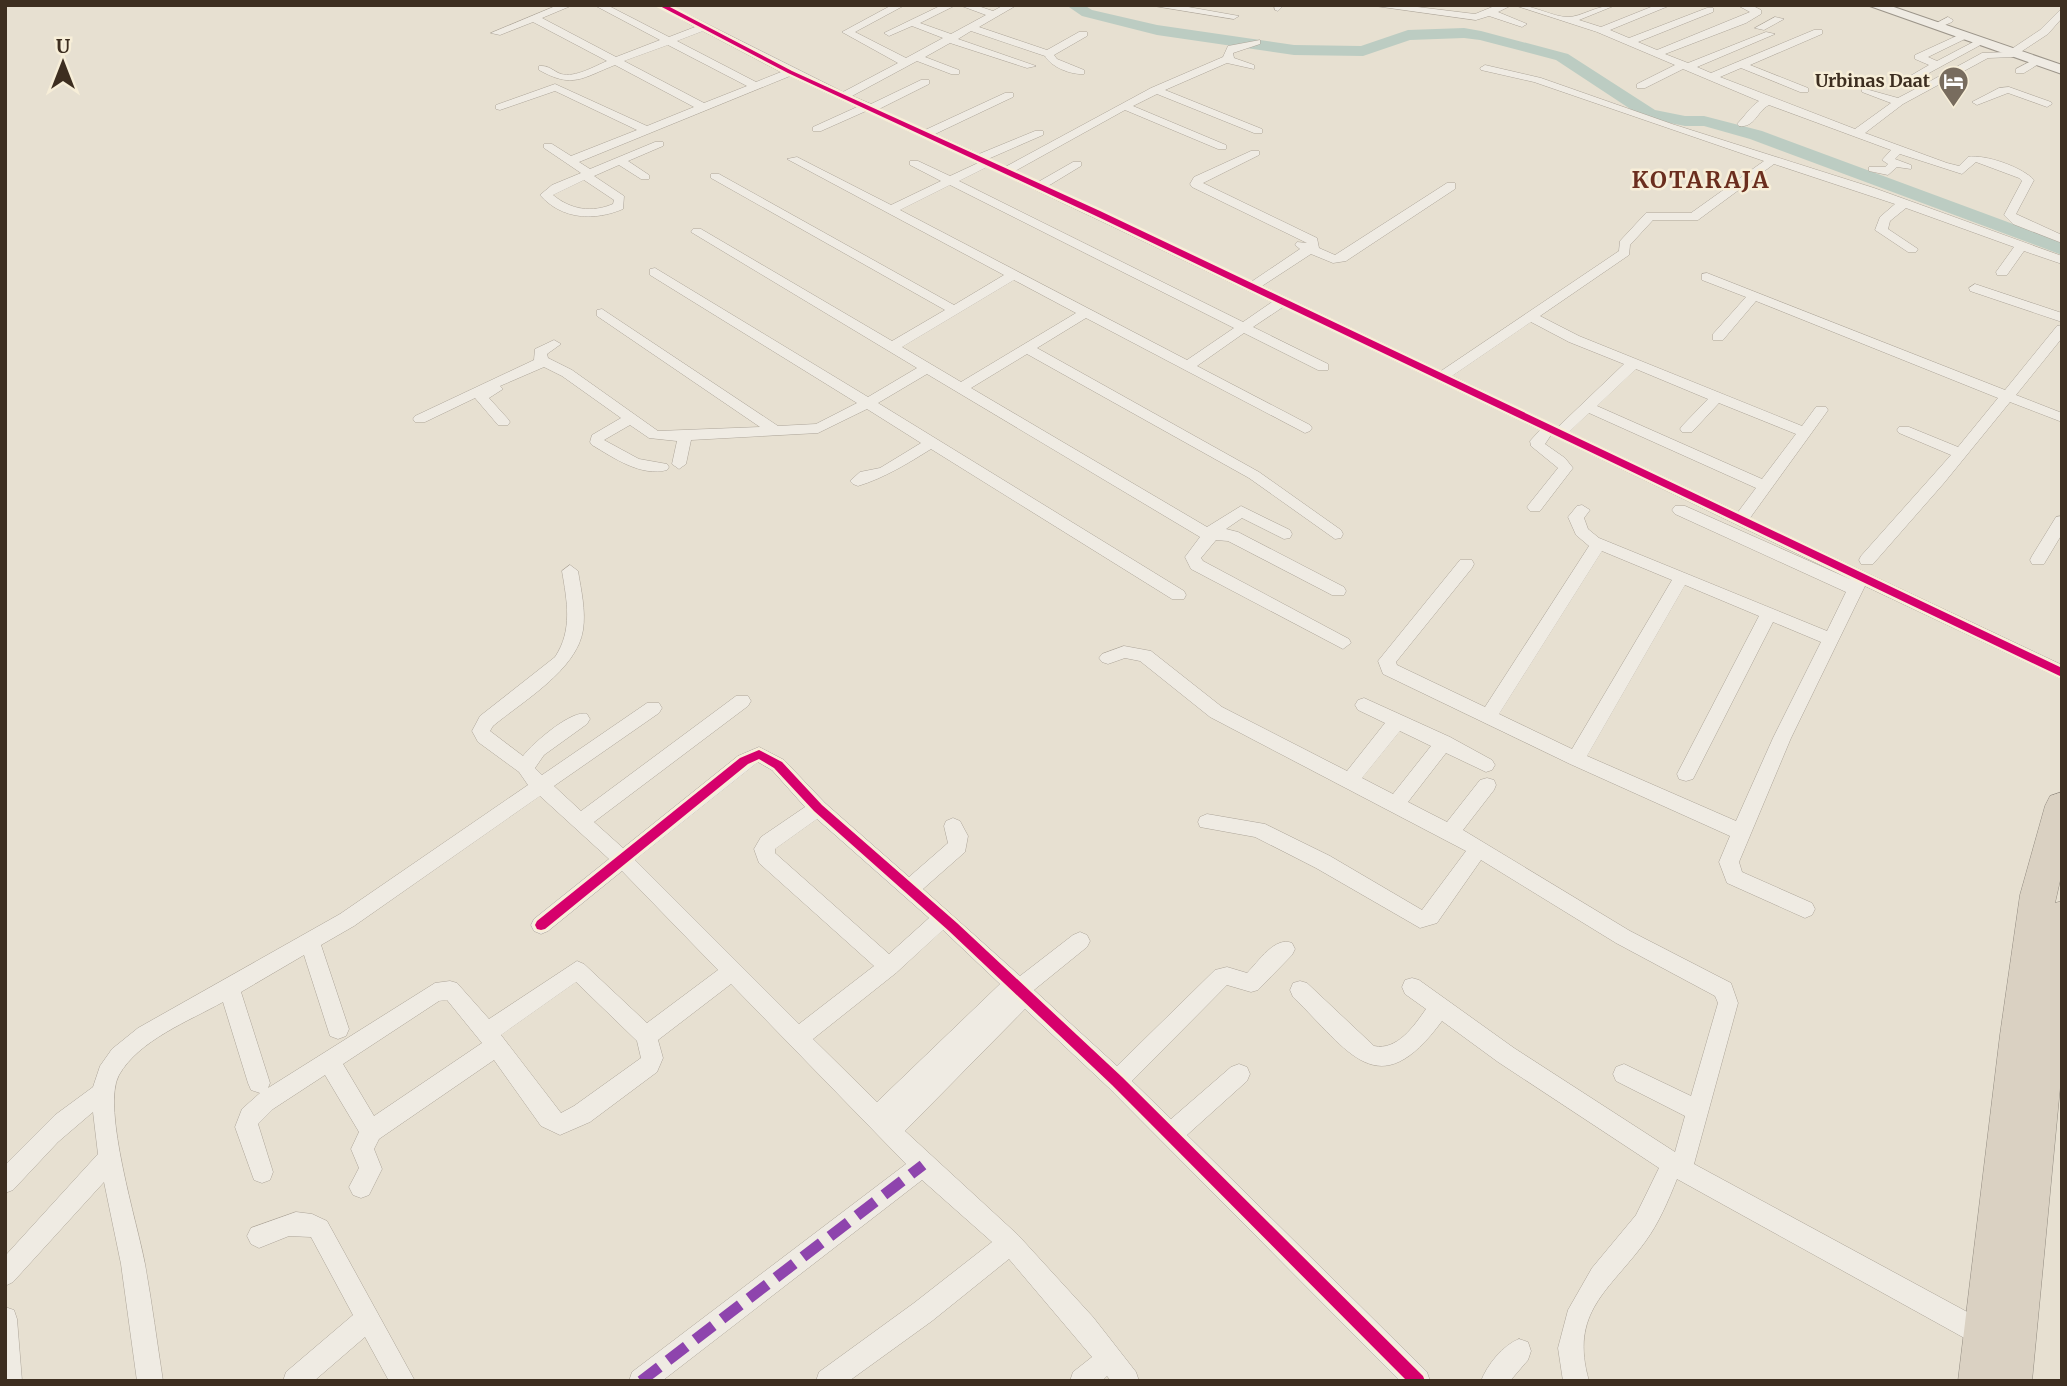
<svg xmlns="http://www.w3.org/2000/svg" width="2067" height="1386" font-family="Merriweather,serif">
<rect width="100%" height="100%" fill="#e7e0d1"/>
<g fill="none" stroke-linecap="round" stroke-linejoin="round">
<!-- river -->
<path fill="#bcccc2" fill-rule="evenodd" d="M1066,5H1084L1092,10L1157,25L1294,45L1361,46L1408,30L1464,28L1481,31L1568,54L1655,110L1685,116H1704L1762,131L2062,242V255L1750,139L1704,126H1685L1644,118L1556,60L1480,40L1464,38L1410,40L1363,56L1294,55L1157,35L1082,16Z"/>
<defs>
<g id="street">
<path d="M558,5H573L542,18L616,57L660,40L594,5H607L669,37L695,27L656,5H669L843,92L898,63L842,32L892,5H905L855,32L906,58L943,38L912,26L889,36L884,33L942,5H956L920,23L951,34L986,15L959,5H975L993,11L1004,5H1017L979,27L1047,50L1079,32H1087V36L1054,55L1057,59L1084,70V74C1071,75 1051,67 1045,56L971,31L958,39L1036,66L1027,68L950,43L925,57L959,70V74H951L917,61L852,96L871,104L921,80H929V84L879,109L925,130L1005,93H1013V97L935,134L979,154L1035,131H1043V135L988,159L1005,167L1151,88L1223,57L1228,46L1260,40V44L1233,53L1234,58L1254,65V69L1227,63L1165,90L1262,129V133H1254L1157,94L1133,106L1226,145V149H1218L1125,110L1015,171L1038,182L1073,162H1081V166L1048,186L1251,282L1300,249L1295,245L1297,242L1307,243L1192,187L1190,184L1194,177L1251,151H1259V155L1203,183L1317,238L1319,248L1335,255L1447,183H1455V189L1346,261L1333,263L1311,254L1262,286L1441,371L1619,251L1620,241L1646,213H1691L1764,161L1534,82L1481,70L1480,68L1485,65L1541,78L1672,124L1874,188L2062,256V264L2024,251L2007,275H1997L1996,272L2014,247L1906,208L1890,221L1888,229L1918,249L1916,252H1908L1875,230L1880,217L1895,204L1774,164L1698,220H1653L1630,245L1629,255L1540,316L1579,336L1802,426L1816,407H1826L1828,410L1826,413L1750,518L2062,665V679L1865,586L1791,738L1739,862L1742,872L1812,903L1815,909L1812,915L1805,918L1727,883L1719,862L1730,836L1570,764L1383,674L1378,661L1460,560H1472L1474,564L1472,568L1396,662L1397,665L1485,707L1589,546L1576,535L1568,517L1577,506L1582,505L1590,510L1584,518L1588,529L1599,538L1827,631L1846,592L1675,514L1672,510L1675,506H1685L1852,580L1551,435L1545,444L1565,458L1573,468L1540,511H1530L1527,507L1530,503L1558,468L1531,446L1530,441L1540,430L1283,307L1253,327L1328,364V370H1318L1244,333L1197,366L1310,425L1312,428L1310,431L1305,433L1086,318L1037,348L1259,472L1341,530L1343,534L1341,538L1335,539L1249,478L1027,354L971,388L1207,527L1241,506L1290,530L1292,534L1290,538L1284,539L1242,518L1226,529L1238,532L1344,587L1346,591L1344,595H1332L1228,541L1216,540L1201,558L1203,561L1349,639L1351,643L1343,649L1191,569L1185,557L1200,537L927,374L878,403L1184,591L1186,595L1184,599H1172L931,449C907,464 884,478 858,486L853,484L850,481L860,472L880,468L921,443L867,409L818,433L691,440L686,464L679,469L672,464L677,441L649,438L630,425L604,440L639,459L667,464L669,467L667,470C641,477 614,458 592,445L590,442L592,435L621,418L562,376L544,367L500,386L503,389L489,398L508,419L510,422L508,425H498L475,398L425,422H415L413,419L415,416L534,360L535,349L554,340L561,344L547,354L548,358L572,370L658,431L760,427L597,316V310L602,309L778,426L816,424L857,403L650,275V269L655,268L868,397L917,368L691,232L693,229H701L892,341L945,310L711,178V174H719L954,305L1004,275L787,159L797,157L891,205L941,181L910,165V161H918L950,176L978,163L866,111L821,131H813V127L857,107L790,76L579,162L590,169L655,142H663V146L628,161L649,175V179H641L619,165L594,176L624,196L623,209C595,221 562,220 540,195L552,185L581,173L544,148V144H552L571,156L637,130L555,91L500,110L496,109V105L555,84L647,126L694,107L615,65C582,78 573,89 539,70V66C549,65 553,71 561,74C575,78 595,66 607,61L533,22L500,35L491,33ZM703,31L781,72L756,82L677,41ZM668,45L747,86L704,103L624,61ZM987,167L1272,302L1243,322L959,181ZM584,180L614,200L613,204C592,213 571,210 553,195ZM950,185L1234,328L1187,360L900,210ZM1014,280L1076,313L961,382L902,347ZM1531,322L1569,342L1624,364L1558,427L1452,376ZM1636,369L1708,399L1682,426L1680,429L1682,432H1692L1719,403L1796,434L1762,479L1597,406ZM1589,413L1756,488L1738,512L1569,432ZM1602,551L1672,580L1572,749L1499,714ZM1685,585L1759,616L1677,774L1679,779L1686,781L1693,779L1773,622L1821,642L1773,738L1736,821L1587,756Z"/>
<path d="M1148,5H1177L1239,16L1234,19Z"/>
<path d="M1274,5H1284L1278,11L1275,10Z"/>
<path d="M1368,5H1401L1475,14L1497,5H1512L1498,12L1527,24L1522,27L1489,16L1476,20Z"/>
<path d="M1514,5C1535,5 1552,17 1568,17C1581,17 1597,5 1616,5L1579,20L1601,27L1656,5H1671L1610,30L1629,38L1707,8H1713V12L1638,42L1657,50L1750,12L1737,5H1751L1761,10V14L1746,23L1665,54L1688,63L1766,32L1775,34L1697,67L1711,73L1814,30H1822V34L1750,65L1808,88V92H1800L1741,68L1720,77L1855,129L1891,103L1862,92V88L1898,98L1917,88L1905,79L1929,65L1915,59V55L1963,33L1967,34V38L1928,57L1937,61L1977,40L1986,42L1918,79L1925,84L1982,53L2007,52L2040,30L2062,8V18L2048,34L2013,57L1988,58L1903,104L1865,133L1947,163L1959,166L1968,157C1985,154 2022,167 2034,180L2016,214L2062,235V243L2013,224L2004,215L2022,181L2019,178L1976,162L1962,174L1900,154L1895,159L1911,165V169L1897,167L1888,175L1869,171V167H1885L1888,164L1882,160L1891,150L1769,105C1757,111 1755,128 1739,126L1737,124C1745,116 1750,107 1759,101L1683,69L1645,88H1637V84L1675,65L1597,32Z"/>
<path d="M1775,17L1784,19L1764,30L1755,28Z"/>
<path d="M1948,17L1953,20L1952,22L1936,29L1931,26Z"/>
<path d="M2033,60L2042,62L2024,73H2016V69Z"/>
<path d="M2009,87L2051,102L2052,104L2047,107L2008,93L1977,105L1972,102L1999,88Z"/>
<path d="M1707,273L2005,390L2057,326L2062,325V338L2016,395L2062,413V422L2010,402L1944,483L1873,564H1861L1859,560L1861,556L1951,455L1899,433L1897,430L1899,427H1909L1958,447L1998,398L1756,301L1723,340H1713V334L1746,297L1702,280V274Z"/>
<path d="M1975,284L2062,313V322L1970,291L1969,288Z"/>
<path d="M2062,516V534L2044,564H2032L2030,560L2032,556L2056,517Z"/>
<path d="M570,565L578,571C581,590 586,610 583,630C577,670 523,701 493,726L490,731L523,756C533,743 572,709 587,714L590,719L587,724L544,755L535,768L542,775L647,703H659L662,708L659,713L554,786L581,811L736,696H748L751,701L748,706L594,822L623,848L738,756L759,747L784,760L825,803L909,877L948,843L944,826L946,821L953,818L960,821L968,836L965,852L923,889L1020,976L1073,935L1080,932L1087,935L1090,941L1087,947L1034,990L1117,1066L1215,970L1227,967L1247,973C1259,961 1275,936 1292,943L1295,949L1292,955L1258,990L1251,992L1227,985L1132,1081L1171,1119L1231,1067L1239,1064L1247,1067L1250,1074L1247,1081L1187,1135L1427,1372L1430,1381H1400L1109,1088L1025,1009L905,1131L1018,1235L1093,1317L1136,1372L1139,1381H1111L1107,1376L1102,1381H1070L1073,1372L1092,1357L1009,1259L932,1321L849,1381H816L819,1372L914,1303L992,1242L922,1180L662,1381H629L632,1372L906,1164L731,984L658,1040L663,1058L657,1072L590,1122L560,1135L541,1126L494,1060L379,1139L374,1149L382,1169L369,1195L361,1198L353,1195L349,1187L359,1168L351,1149L359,1132L325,1075L273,1109L258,1124L273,1172L270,1180L262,1183L254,1180L235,1127L242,1109L260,1093L251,1090L248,1083L223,1002C189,1021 139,1040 119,1075C101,1107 138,1225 145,1264C152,1303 157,1342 163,1381H137L121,1264L104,1182L13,1282L5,1286V1256L98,1154L93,1112L58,1142L13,1190L5,1193V1165L55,1115L93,1087L100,1066L112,1049L138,1028L340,914L528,785L519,772L478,742L472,731L480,716L555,657C573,630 567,601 562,571ZM758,762L772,770L805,807L761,837L754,849L759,863L874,966L799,1024L635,860ZM540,796L609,859L534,919L531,925L534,931L541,934L548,931L622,871L718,970L647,1023L584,964L577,961L489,1019L457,983L450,981L435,983L268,1088L270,1083L241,992L304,955L330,1036L338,1039L346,1036L349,1029L321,945L354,926ZM817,819L929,918L889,954L775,853V849ZM943,930L1000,984L877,1102L813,1039L896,973ZM576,982L637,1041L641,1058L574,1106L561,1113L501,1035ZM447,1000L482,1043L374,1116L343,1064L439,1001Z"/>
<path d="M1124,646L1151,651L1222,707L1347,771L1385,723L1358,710L1355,705L1358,700L1364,698L1450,737L1492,760L1495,765L1492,770L1486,772L1446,753L1408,802L1447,822L1480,780L1487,778L1494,780L1496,785L1494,790L1463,830L1630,931L1731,983L1738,1003L1694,1164L1995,1327L1998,1336L1995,1345L1986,1348L1977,1345L1677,1179C1668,1201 1659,1223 1645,1242C1609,1291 1569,1312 1589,1381H1563L1558,1348L1568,1310L1592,1268L1636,1215L1659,1168L1498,1062L1442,1021C1378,1108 1349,1051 1293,997L1290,990L1293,983L1300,981L1307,983L1374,1046C1397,1051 1414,1026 1426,1009L1405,994L1402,987L1405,980L1412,978L1419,980L1514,1048L1675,1152L1685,1116L1616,1081L1613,1074L1616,1067L1624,1064L1691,1096L1718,1003L1715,996L1616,943L1481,860L1437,923L1420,928L1316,868L1255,837L1200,827L1198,822L1200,817L1207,814L1265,824L1330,856L1422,910L1466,851L1210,717L1140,661L1125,658L1108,664L1102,662L1099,658L1102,654ZM1400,731L1431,746L1393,794L1362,778Z"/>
<path d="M296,1212L312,1214L327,1221L415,1381H389L365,1337L314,1381H283L286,1372L353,1315L311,1237L289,1236L259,1248L251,1244L247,1236L251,1228Z"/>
<path d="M5,1307L14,1310L17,1319L22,1381H5Z"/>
<path d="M1519,1339L1528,1342L1531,1351L1528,1360L1510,1381H1481C1487,1365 1503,1345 1519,1339Z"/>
</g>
<path id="secondary" d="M1867,5H1888L2062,65V74Z"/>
<path id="highway" d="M2062,792V872L2055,903L2062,901V1067L2032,1381H1958L2000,1035L2020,895L2045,806L2050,796Z"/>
</defs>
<!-- street casing -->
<use href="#street" stroke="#ada599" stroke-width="1"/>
<!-- secondary casing -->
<use href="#secondary" stroke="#9c958a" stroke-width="2"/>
<!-- highway casing -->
<use href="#highway" stroke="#928b80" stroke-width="1"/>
<!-- street -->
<use href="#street" fill="#efebe3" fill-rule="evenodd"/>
<!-- secondary -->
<use href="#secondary" fill="#efebe3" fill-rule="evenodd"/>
<!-- highway -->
<use href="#highway" fill="#dad1c2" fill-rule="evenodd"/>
<!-- quiet -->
<path stroke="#8e44ad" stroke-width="11" stroke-dasharray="23 11" stroke-linecap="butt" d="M641,1381L923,1165"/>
<defs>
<g id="cycleway">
<path d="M658,5H666L792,71L1100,211L2062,668V677L1094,215L788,73Z"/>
<path d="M759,750L782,762L822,805L957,923L1122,1077L1423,1376L1425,1381H1407L1112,1085L949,931L814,811L774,768L759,759L748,764L545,929L541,930L537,929L535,925L537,921L740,758Z"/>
</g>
</defs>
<!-- cycleway casing -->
<use href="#cycleway" stroke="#f7eed8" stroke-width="5"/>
<!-- cycleway -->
<use href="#cycleway" fill="#d6006c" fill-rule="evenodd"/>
</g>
<!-- icons -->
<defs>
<symbol id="hotel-pin" viewBox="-11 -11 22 30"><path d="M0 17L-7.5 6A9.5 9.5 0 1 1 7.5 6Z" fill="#786c5e" stroke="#f7eed8"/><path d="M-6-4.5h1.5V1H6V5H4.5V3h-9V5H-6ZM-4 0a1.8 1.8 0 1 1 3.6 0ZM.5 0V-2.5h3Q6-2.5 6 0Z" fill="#fff"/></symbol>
</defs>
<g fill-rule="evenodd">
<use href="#hotel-pin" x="1936" y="64" width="35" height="47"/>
</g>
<g text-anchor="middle" stroke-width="5" stroke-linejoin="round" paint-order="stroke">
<!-- far-poi labels -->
<g font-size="18" font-weight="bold" fill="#3d2e20" stroke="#f7eed8" text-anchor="end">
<text x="1930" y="87">Urbinas Daat</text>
</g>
<!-- far-district labels -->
<g font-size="23" font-weight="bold" letter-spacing="2" fill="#6b2e1e" stroke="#f7eed8">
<text x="1701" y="188">KOTARAJA</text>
</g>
</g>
<!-- border -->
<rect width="2067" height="1386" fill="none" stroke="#3d2e20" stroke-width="14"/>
<!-- north arrow -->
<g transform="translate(63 63)" stroke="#f7eed8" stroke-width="5" paint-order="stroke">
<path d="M0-5L12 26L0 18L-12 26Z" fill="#3d2e20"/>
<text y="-10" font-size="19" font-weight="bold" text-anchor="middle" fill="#3d2e20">U</text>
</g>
</svg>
